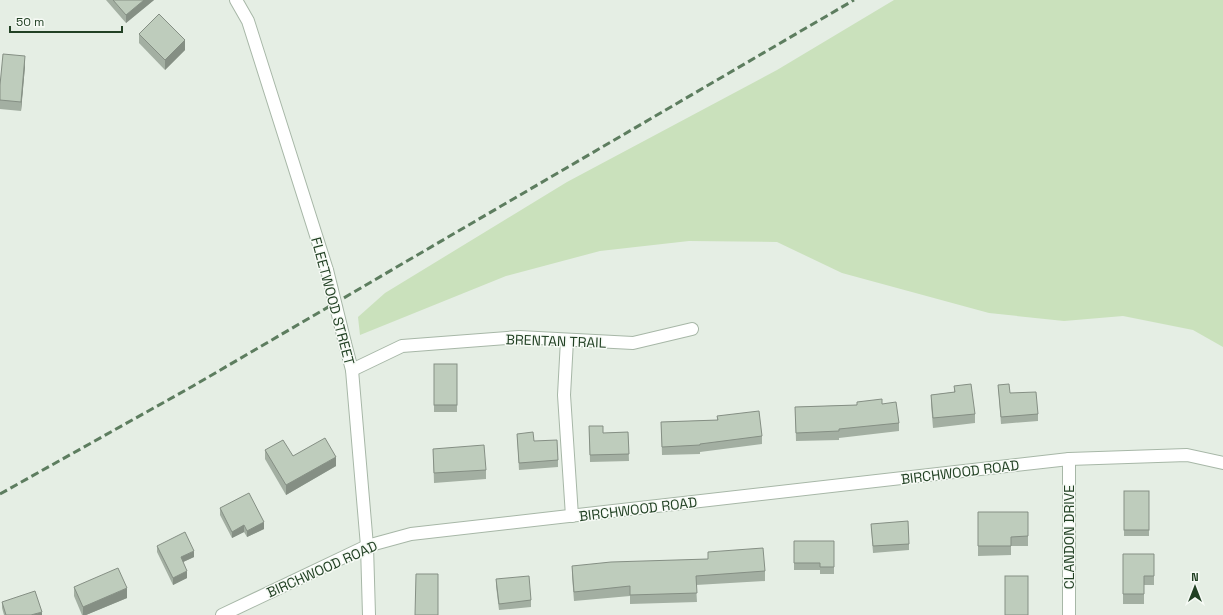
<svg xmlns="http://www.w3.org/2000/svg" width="1223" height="615" font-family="'Space Grotesk',sans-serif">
<rect width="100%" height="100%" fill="#e5eee4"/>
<!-- green -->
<path fill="#cae1bc" d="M894,0H1223V347L1193,330L1123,316L1064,321L989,313L842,273L777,242L689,241L600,251L506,276L360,335L358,317L385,293L567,182L777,70Z"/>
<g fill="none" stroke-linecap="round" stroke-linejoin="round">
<defs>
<g id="minor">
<path d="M236,0L248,21L327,270"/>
<path d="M567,340L564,395L572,516"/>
<path d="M345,343L352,370L367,546L369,615"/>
<path d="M352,370L402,346L519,337L633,343L692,329"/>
<path d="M1069,459V615"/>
<path d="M222,615L367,546L411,534L1069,459L1187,455L1223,463"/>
</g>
</defs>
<!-- minor casing -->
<use href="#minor" stroke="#a7b7a7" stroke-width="14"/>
<!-- minor -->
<use href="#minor" stroke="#fff" stroke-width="12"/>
<!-- rail -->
<path stroke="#5d7d5f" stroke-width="3" stroke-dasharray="8 4" stroke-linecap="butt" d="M0,494L193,386L854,0"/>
<defs>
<path id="minor-bridge" d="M327,270L345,343"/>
</defs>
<!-- minor-bridge casing -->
<use href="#minor-bridge" stroke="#a7b7a7" stroke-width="14" stroke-linecap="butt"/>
<!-- minor-bridge -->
<use href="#minor-bridge" stroke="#fff" stroke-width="12"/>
</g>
<!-- wall -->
<g fill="#a3afa2">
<path d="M106,0H154L126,23Z"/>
<path d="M139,34L185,50L165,70L139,43Z"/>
<path d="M25,66L21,111L0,109V85Z"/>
<rect x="434" y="364" width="23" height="48"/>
<path d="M998,385L1038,414V421L1001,424Z"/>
<path d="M954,386L975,414V423L933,428L931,404V395L954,392Z"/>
<path d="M882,404L899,423V431L839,438V440L796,441L795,407Z"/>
<path d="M717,416L762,436V444L700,452V454L662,455L661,422L717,420Z"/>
<path d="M589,426L603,433L628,432L629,461L590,462Z"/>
<path d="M517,434L534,441L558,460V467L519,470Z"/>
<path d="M433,449L486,470V479L434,483Z"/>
<path d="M265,450L293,456L336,466L286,495L265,459Z"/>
<rect x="1124" y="491" width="25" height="45"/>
<path d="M220,508L264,529L247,537L244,532L232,538L220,515Z"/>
<path d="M978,512H1028V546H1011V555L978,556Z"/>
<path d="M871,524L909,544V550L873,553Z"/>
<path d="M794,541H834V574H820V570H794Z"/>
<path d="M157,546L194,557L183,562L187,578L173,585L157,552Z"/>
<path d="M708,552L765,571V581L696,585L697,602L630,604V596L574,601L572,576V566L708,559Z"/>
<path d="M1123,554H1154V585H1144V604H1123Z"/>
<path d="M496,579L531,600V607L499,610L496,586Z"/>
<path d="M74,587L127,598L86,615H82L74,596Z"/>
<path d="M2,602L42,615H4L2,608Z"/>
</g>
<!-- shaded-wall -->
<g fill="#858f84">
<path d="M144,0H154L126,23V15Z"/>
<path d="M185,40V50L165,70V60Z"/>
<path d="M25,56V66L21,111V102Z"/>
<path d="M336,457V466L286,495V485Z"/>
<path d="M264,522V529L247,537V531Z"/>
<path d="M244,525V532L232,538V532Z"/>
<path d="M194,551V557L181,563V557Z"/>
<path d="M187,571V578L173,585V578Z"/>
<path d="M127,588V598L86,615H83V607Z"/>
<path d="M42,612V615H31Z"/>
</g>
<!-- building -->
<g fill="#beccbc" stroke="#858f84">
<path d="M113,0H144L126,15Z"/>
<path d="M159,14L185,40L165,60L139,34Z"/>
<path d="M3,54L25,56L21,102L0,100V85Z"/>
<rect x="434" y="364" width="23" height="41"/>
<path d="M971,384L975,414L933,418L931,395L955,392L954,386Z"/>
<path d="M1009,384L1010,393L1036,392L1038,414L1001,417L998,385Z"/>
<path d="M882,399V404L896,402L899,423L839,429V431L796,433L795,407L857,405V402Z"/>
<path d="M759,411L762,436L700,444V445L662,447L661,422L718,420L717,416Z"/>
<path d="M589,426H603V433L628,432L629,454L590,455Z"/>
<path d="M533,432L534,441L557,440L558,460L519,463L517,434Z"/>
<path d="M325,438L336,457L286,485L265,450L283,440L293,456Z"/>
<path d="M484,445L486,470L434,473L433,449Z"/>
<rect x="1124" y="491" width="25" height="39"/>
<path d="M249,493L264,522L247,531L244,525L232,532L220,508Z"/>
<path d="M978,512H1028V536L1011,537V546H978Z"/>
<path d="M908,521L909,544L873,546L871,524Z"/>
<path d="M185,532L194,551L181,557L187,571L173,578L157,546Z"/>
<path d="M794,541H834V567H820V563H794Z"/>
<path d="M763,548L765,571L696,576L697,593L630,595V586L574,592L572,566L611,562L708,559V552Z"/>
<path d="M1123,554H1154V576H1144V594H1123Z"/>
<path d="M118,568L127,588L83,607L74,587Z"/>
<path d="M416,574H438V615H415Z"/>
<path d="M529,576L531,600L499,604L496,579Z"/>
<rect x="1005" y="576" width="23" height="39"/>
<path d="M35,591L42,612L31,615H6L2,602Z"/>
</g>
<g text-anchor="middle" stroke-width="3" stroke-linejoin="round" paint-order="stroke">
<!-- street labels -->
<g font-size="14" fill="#224124" stroke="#f6faf5">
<text transform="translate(333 301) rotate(75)" y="5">FLEETWOOD STREET</text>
<text transform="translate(556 341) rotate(2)" y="5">BRENTAN TRAIL</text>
<text transform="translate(960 472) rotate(-7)" y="5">BIRCHWOOD ROAD</text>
<text transform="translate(638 509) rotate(-7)" y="5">BIRCHWOOD ROAD</text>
<text transform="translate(1069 537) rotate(-90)" y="5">CLANDON DRIVE</text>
<text transform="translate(322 569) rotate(-24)" y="5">BIRCHWOOD ROAD</text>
</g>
</g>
<!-- north arrow -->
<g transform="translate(1195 587)" stroke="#f6faf5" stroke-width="3" paint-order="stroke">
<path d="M0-3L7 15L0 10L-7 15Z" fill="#224124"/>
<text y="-6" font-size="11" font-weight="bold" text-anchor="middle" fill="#224124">N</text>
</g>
<!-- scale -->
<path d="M10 26v6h112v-6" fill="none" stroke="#224124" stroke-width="2"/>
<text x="16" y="26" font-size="12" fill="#224124" stroke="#f6faf5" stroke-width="3" paint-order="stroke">50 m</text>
</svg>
